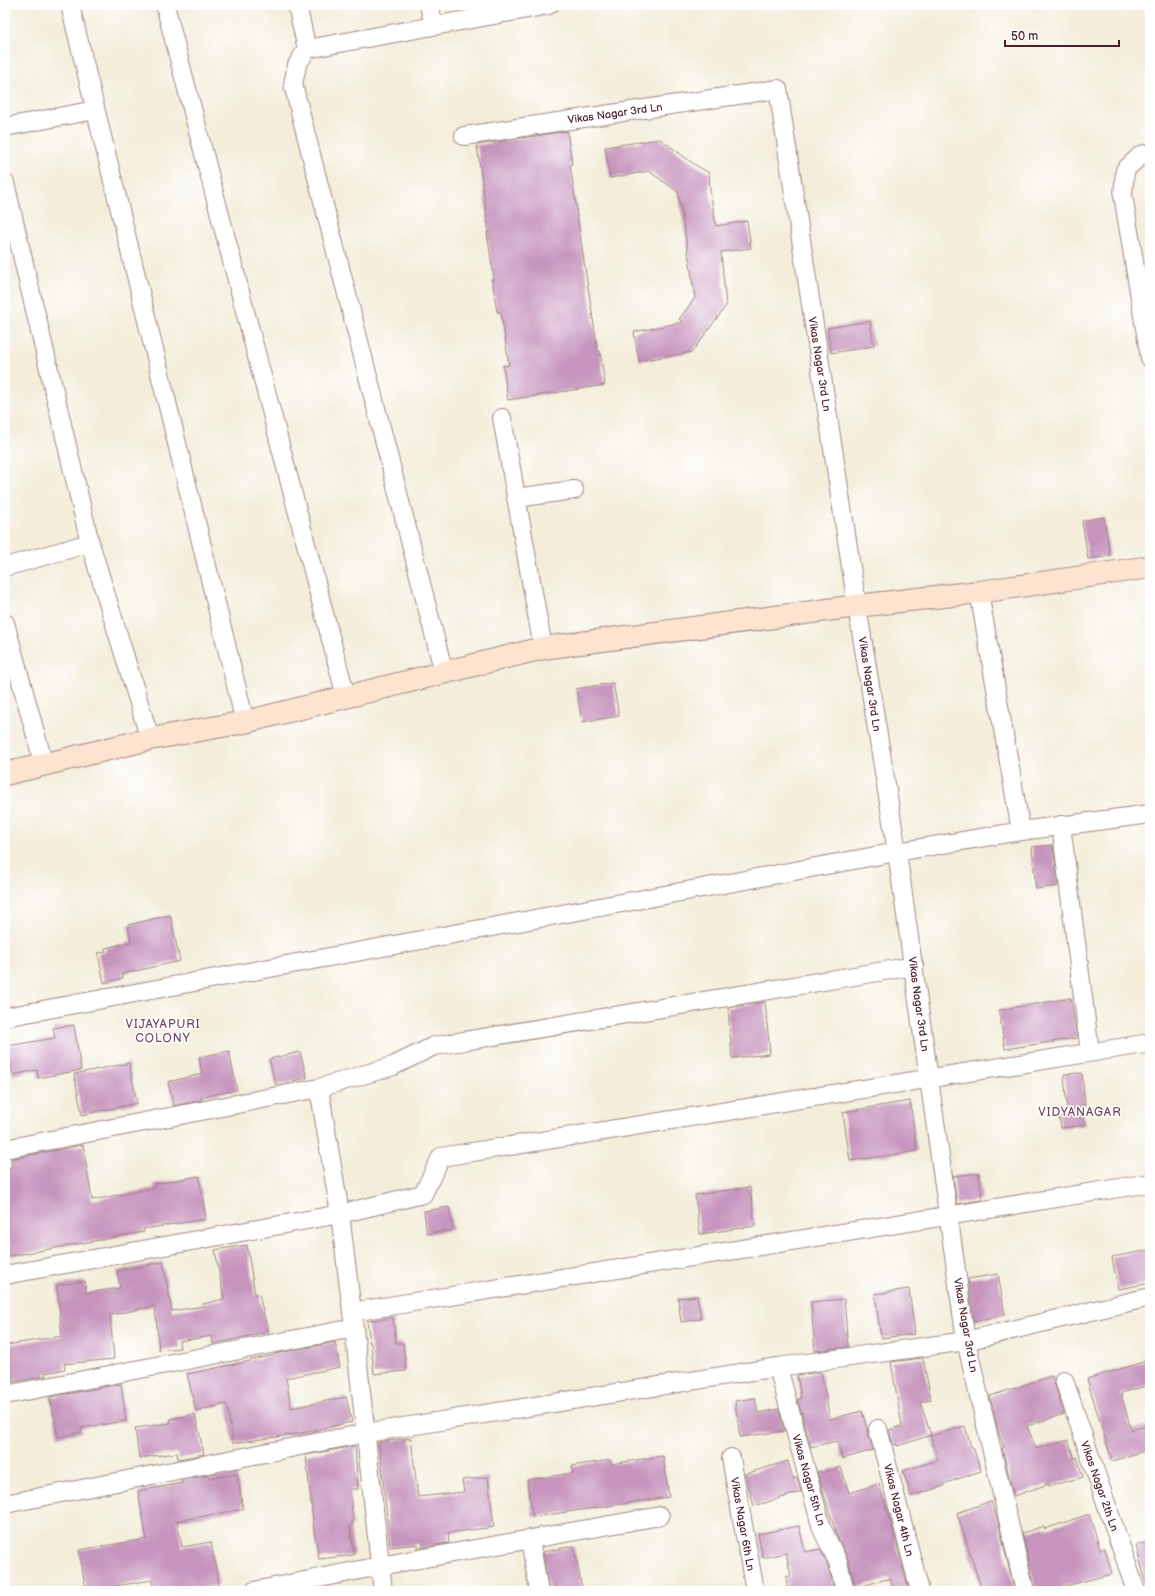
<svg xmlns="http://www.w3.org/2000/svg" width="1155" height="1596" font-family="'Balsamiq Sans',sans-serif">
<rect width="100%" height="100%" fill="#fff"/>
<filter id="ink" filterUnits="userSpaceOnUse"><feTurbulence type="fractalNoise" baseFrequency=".025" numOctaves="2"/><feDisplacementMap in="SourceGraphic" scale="8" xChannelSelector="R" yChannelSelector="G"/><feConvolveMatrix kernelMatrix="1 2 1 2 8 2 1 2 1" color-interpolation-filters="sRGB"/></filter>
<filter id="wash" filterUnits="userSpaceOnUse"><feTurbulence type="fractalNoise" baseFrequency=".012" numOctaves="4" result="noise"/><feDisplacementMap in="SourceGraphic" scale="16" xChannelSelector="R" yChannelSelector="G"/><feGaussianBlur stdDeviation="0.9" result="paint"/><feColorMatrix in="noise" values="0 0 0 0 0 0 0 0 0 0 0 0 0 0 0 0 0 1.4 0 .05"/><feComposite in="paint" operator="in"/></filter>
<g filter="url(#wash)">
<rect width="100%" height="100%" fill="#f3edd9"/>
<g id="blocks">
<!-- building -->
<g fill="#c694bd">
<path d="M567,131L572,164L570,165L577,210H576L598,351H600L605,385L508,400L503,366L509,365L501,312H497L492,279H494L487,232H489L477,145Z"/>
<path d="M660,139L694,164L709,173L710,190L716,226L747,221L751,248L721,252L726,306L692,352L639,361L634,332L683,322L679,319L695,298L688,251L678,192L649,171L610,178L605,147Z"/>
<path d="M870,321L874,346L831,353L827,328Z"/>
<path d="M1104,517L1110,556L1088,559L1082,521Z"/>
<path d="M613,683L619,716L582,722L576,689Z"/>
<path d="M1053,845L1058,886L1036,889L1032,847Z"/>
<path d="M170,915L180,961L122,974L123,978L104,983L98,953L106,952L105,948L131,942L128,925Z"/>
<path d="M1071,998L1077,1038L1005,1049L999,1010Z"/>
<path d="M765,1002L770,1054L732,1058L728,1008Z"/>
<path d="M74,1025L81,1070L38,1078L37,1070L13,1075L7,1046L55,1038L53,1028Z"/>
<path d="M229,1051L237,1090L201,1097L202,1100L174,1106L168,1082L202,1074L199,1057Z"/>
<path d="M300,1052L307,1078L276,1085L269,1059Z"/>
<path d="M129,1063L137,1103L82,1115L74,1074Z"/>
<path d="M1082,1073L1085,1105H1082L1085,1125L1061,1128L1058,1110L1067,1109L1064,1074Z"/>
<path d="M910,1101L917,1151L850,1161L843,1112Z"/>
<path d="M83,1145L92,1200L154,1188V1184L199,1176L206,1219L143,1229L144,1232L5,1257V1169L12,1168L11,1159Z"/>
<path d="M979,1173L982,1200L957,1204L953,1176Z"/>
<path d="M750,1187L755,1226L700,1234L695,1195Z"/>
<path d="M449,1207L453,1230L427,1234L424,1211Z"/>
<path d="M247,1245L255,1295L259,1294L268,1332L213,1344L212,1336L179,1341L180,1348L159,1350L155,1306L110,1315L114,1359L64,1364L65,1369L45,1373L46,1376L13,1382L7,1345L62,1336L57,1285L85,1281L86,1293L120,1288L117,1271L163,1262L172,1311L204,1306L203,1304L224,1299L215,1250Z"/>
<path d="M1150,1250V1283L1118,1289L1112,1257Z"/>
<path d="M998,1274L1005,1315L974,1321L968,1279Z"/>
<path d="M909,1289L915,1334L881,1338L875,1294Z"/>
<path d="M697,1296L701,1319L681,1322L678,1298Z"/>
<path d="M844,1299L848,1347L815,1351L811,1302Z"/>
<path d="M393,1318L396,1343H403L406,1371L374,1374L371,1343H370L367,1321Z"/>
<path d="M335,1342L340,1367L286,1378L291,1408L346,1397L352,1422L297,1434L233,1443L227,1404L196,1411L187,1374L250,1361V1360L275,1355V1354Z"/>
<path d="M923,1358L931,1400L920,1402L931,1435L897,1446V1444L893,1445L889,1430L902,1426L891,1362Z"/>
<path d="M1150,1360V1385L1121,1393L1131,1430L1150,1425V1449L1112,1461L1087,1379Z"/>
<path d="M821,1372L830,1419L862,1411L873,1450L842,1459L837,1441L811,1447L798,1401V1399H801L797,1375Z"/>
<path d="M1052,1376L1064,1414L1027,1426L1036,1449L1068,1440L1074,1458L1077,1457L1083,1477L1049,1486L1048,1484L1014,1496L1002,1448L1004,1447L999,1434L990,1396Z"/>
<path d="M121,1384L126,1421L81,1428L82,1432L58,1437L50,1397Z"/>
<path d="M755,1398L758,1413L779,1409L784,1431L740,1437L735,1401Z"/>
<path d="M195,1414L204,1454L178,1459L177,1453L139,1458L135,1428L171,1423L170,1419Z"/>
<path d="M965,1426L971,1447H973L981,1471L943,1484L944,1486L911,1496L903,1471L938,1460L931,1436Z"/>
<path d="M411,1438L418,1497L464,1492L462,1480L488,1477L494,1527L448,1533L449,1543L418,1548V1544L390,1547L379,1442Z"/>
<path d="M355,1446L358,1489H350L353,1525L350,1526L354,1555L319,1559L314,1530L306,1455Z"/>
<path d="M663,1456L669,1497L533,1517L527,1480L573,1473L572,1466L610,1460L611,1464Z"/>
<path d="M788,1461L793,1479L797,1478L801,1492L754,1506L745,1474Z"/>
<path d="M841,1467L849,1493L879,1484L893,1530L909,1591H893L890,1578L855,1588L848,1559L837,1536L817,1472L821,1471V1473Z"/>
<path d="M237,1474L243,1509L177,1521L182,1547L211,1542L219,1585L184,1591H154L152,1580L116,1586L117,1591H86L79,1550L147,1539L138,1491L182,1483V1480L208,1475L209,1478Z"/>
<path d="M991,1501L998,1521L1014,1589L1009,1591H982L957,1513Z"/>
<path d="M1089,1514L1100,1549L1105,1548L1112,1574L1061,1587L1062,1591H1036L1022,1533L1044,1526L1045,1529Z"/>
<path d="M799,1526L805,1552L820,1549L828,1566L834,1591H788L786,1577L791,1576L786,1553L763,1558L758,1534Z"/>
<path d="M1150,1542V1583L1146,1584L1136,1545Z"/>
<path d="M574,1546L582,1589L570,1591H549L543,1552Z"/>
</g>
</g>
</g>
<g filter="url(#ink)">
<use href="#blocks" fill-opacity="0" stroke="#9e8682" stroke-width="1"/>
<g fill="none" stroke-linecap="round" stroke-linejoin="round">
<defs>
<g id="street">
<path d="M70,5L245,722"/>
<path d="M165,5L346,697"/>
<path d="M297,5L307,49"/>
<path d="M429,5L434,25"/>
<path d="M5,127L95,110"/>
<path d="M464,136L778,89L857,606L897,852L966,1341L1025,1591"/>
<path d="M1150,153L1141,155L1125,170L1123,195L1150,358"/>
<path d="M5,183L90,543L150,739"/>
<path d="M502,418L543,648"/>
<path d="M516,498L574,490"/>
<path d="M5,567L90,543"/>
<path d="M979,592L1021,831"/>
<path d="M5,623L44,765"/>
<path d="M444,673L293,84L297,65L307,49L549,5"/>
<path d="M1061,825L1090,1052"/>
<path d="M5,1017L897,852L1021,831L1150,814"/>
<path d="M319,1088L340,1214L354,1328L383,1591"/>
<path d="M5,1149L319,1088L393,1066L434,1046L914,966"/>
<path d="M5,1275L340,1214L423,1194L441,1157L1150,1043"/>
<path d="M352,1312L1150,1183"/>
<path d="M778,1367L822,1529L838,1562L845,1591"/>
<path d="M1064,1380L1136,1591"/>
<path d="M5,1395L354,1328"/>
<path d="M878,1429L920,1591"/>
<path d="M731,1458L755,1591"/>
<path d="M5,1504L366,1433L778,1367L966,1341L1150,1297"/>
<path d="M530,1540L539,1591"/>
<path d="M254,1591L380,1566L660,1516"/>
</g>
<path id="secondary" d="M5,774L150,739L245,722L543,648L857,606L979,592L1150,567"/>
</defs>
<!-- street casing -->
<use href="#street" stroke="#9e8682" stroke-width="20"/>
<!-- secondary casing -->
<use href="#secondary" stroke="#9e8682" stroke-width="24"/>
<!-- street -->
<use href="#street" stroke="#fff" stroke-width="18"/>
<!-- secondary -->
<use href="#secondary" stroke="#fde4d1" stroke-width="22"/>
</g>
</g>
<g text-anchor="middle" stroke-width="3" stroke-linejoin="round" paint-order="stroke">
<!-- street labels -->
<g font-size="11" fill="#4a1f2b" stroke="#fff">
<text transform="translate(615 113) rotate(-8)" y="4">Vikas Nagar 3rd Ln</text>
<text transform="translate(820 364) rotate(81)" y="4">Vikas Nagar 3rd Ln</text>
<text transform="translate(870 684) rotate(81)" y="4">Vikas Nagar 3rd Ln</text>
<text transform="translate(919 1004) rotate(82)" y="4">Vikas Nagar 3rd Ln</text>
<text transform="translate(966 1325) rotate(80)" y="4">Vikas Nagar 3rd Ln</text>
<text transform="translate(809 1480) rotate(74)" y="4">Vikas Nagar 5th Ln</text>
<text transform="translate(1100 1486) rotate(71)" y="4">Vikas Nagar 2th Ln</text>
<text transform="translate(899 1510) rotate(76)" y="4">Vikas Nagar 4th Ln</text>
<text transform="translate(743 1524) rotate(80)" y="4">Vikas Nagar 6th Ln</text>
</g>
<!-- neighbourhood labels -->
<g font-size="12" letter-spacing="1" fill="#75485e" stroke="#fff">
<text x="163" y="1028">VIJAYAPURI<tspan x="163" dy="14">COLONY</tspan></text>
<text x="1080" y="1116">VIDYANAGAR</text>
</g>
</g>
<!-- margin -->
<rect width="1155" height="1596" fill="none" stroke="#fff" stroke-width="20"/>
<!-- scale -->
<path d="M1005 40v6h114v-6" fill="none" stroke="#4a1f2b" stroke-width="2"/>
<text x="1011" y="40" font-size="12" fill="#4a1f2b" stroke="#ffffff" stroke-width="3" paint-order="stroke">50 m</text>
</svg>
